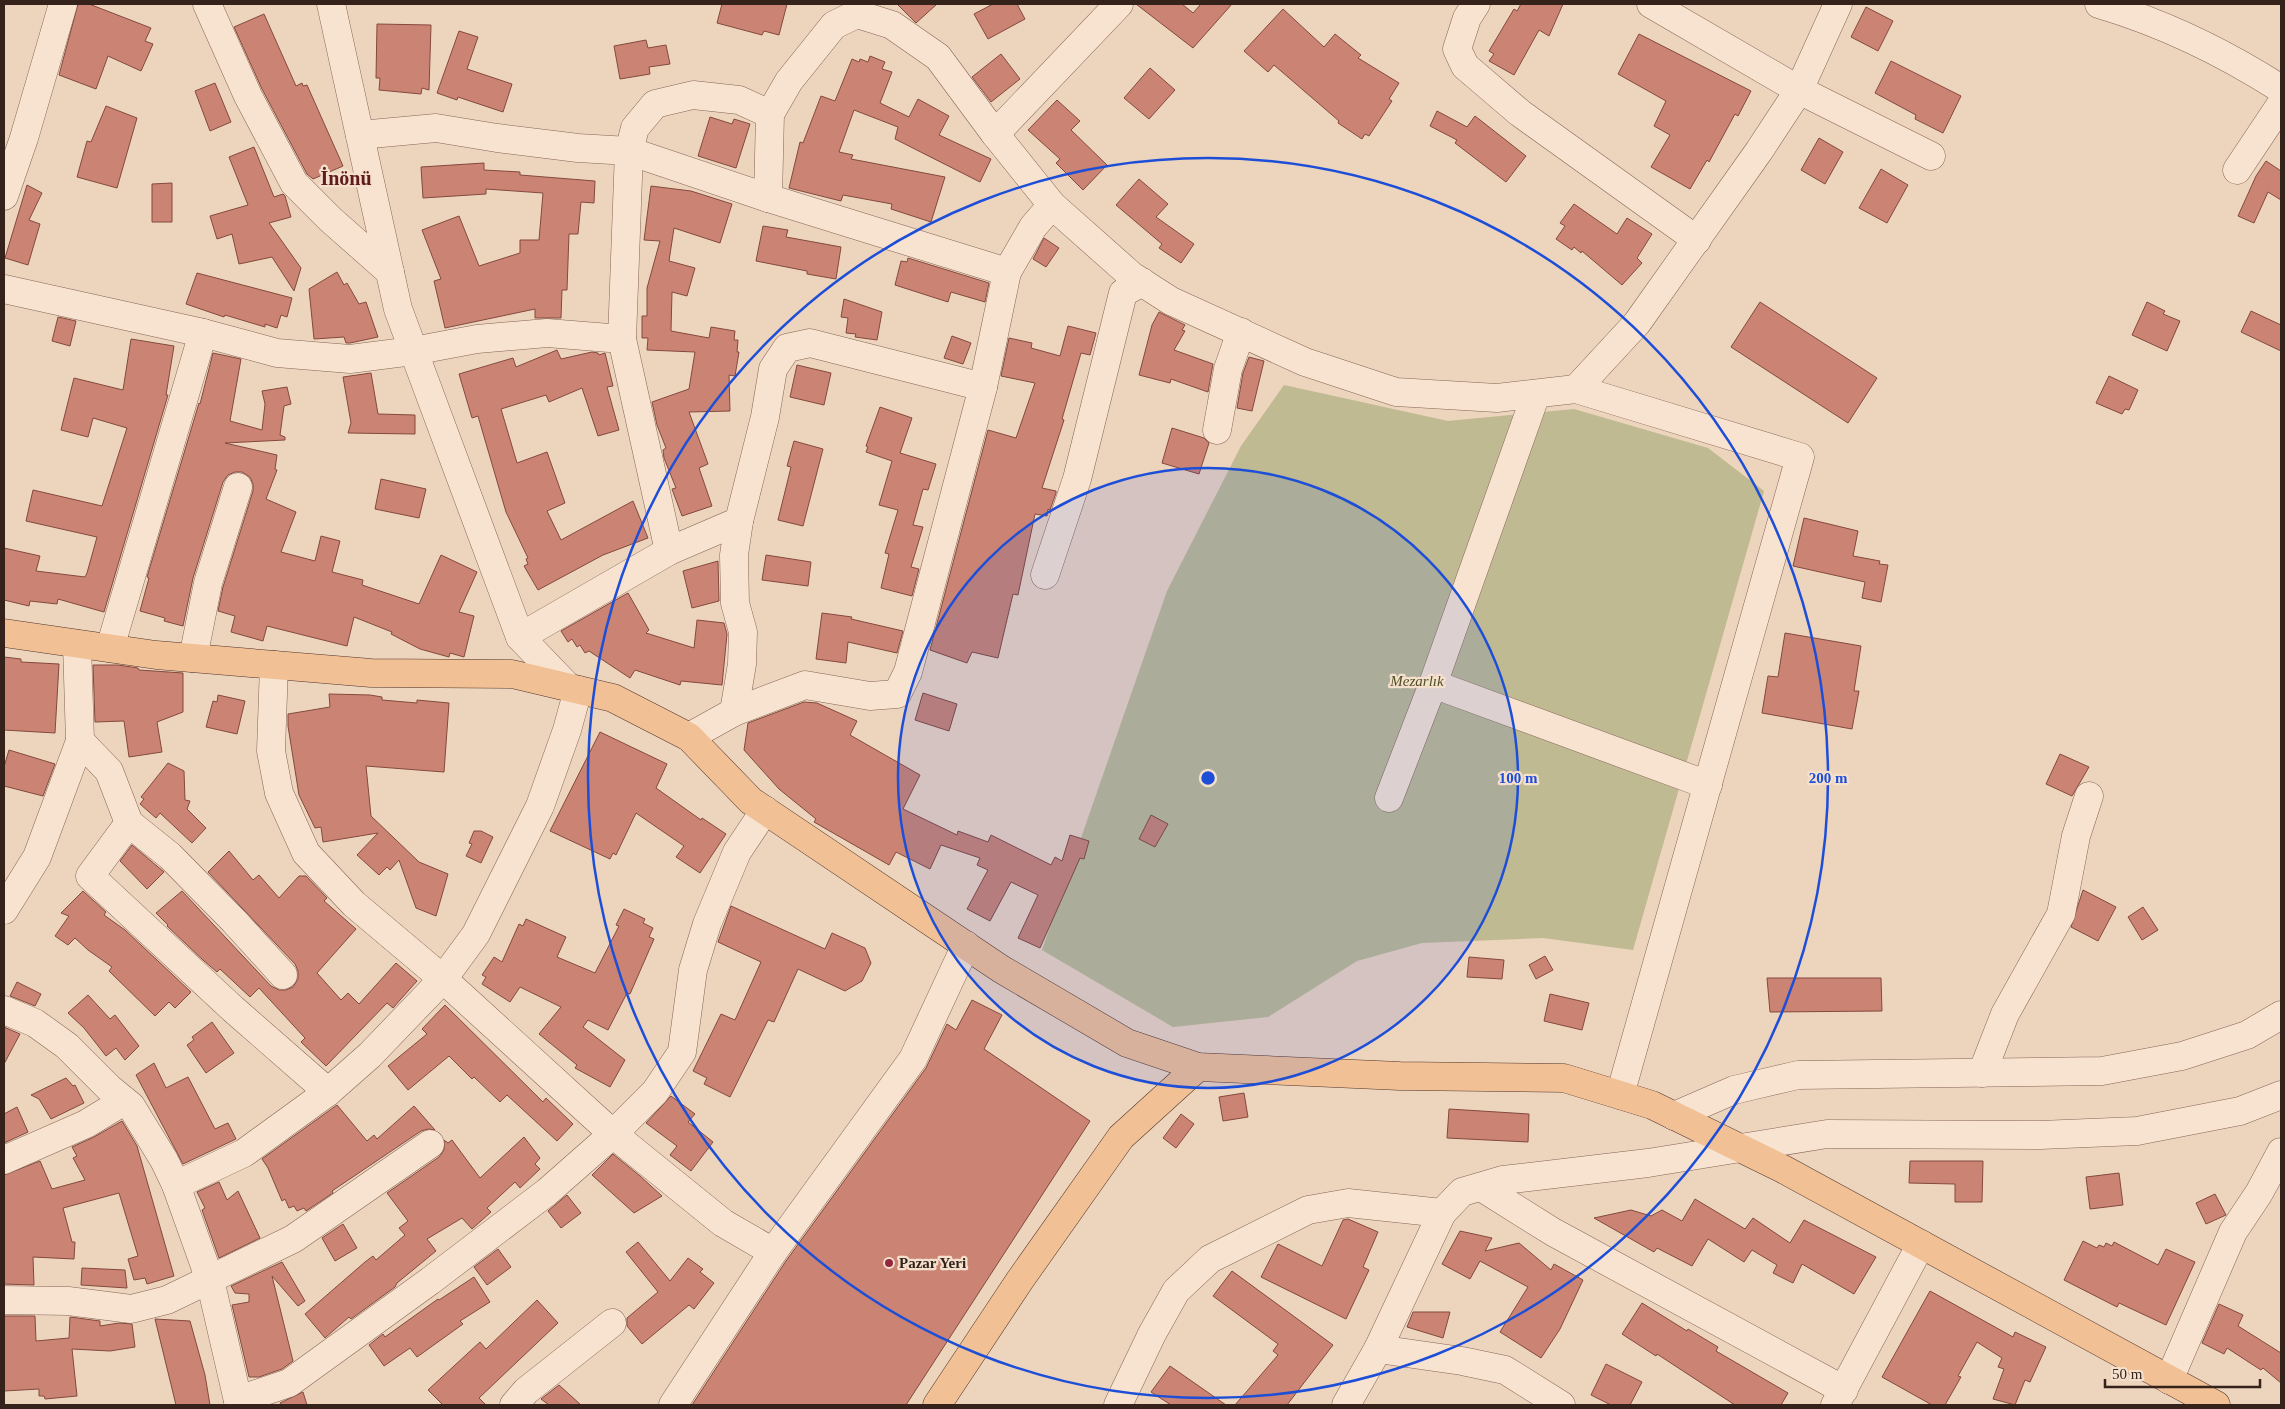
<svg xmlns="http://www.w3.org/2000/svg" width="2285" height="1409" font-family="'Times New Roman',serif">
<rect width="100%" height="100%" fill="#edd4bd"/>
<!-- cemetery -->
<path fill="#bfba91" d="M1284,385L1448,421L1574,409L1708,448L1764,491L1633,950L1543,938L1422,943L1357,961L1268,1017L1173,1027L1042,950L1167,591L1241,446Z"/>
<!-- building -->
<g fill="#cb8473" stroke="#83493d">
<path d="M78,4H89L151,28L145,41L153,44L141,71L108,56L96,89L59,75Z"/>
<path d="M722,4H787L779,35L764,31L762,35L717,23Z"/>
<path d="M897,4H937L916,23Z"/>
<path d="M993,4H1017L1025,19L988,39L974,14Z"/>
<path d="M1136,4H1182L1193,13L1201,4H1232L1193,48Z"/>
<path d="M1521,4H1563L1549,36L1539,30L1514,75L1489,61L1494,54L1489,51L1514,9L1517,11Z"/>
<path d="M1866,7L1893,21L1878,51L1851,37Z"/>
<path d="M1283,9L1324,47L1335,34L1361,55L1358,58L1399,83L1389,99L1392,101L1369,136L1365,134L1362,139L1338,123L1339,121L1274,65L1268,72L1244,51Z"/>
<path d="M264,14L296,86L302,83L303,86L307,85L343,166L313,179L307,174L262,89L234,27Z"/>
<path d="M377,24L431,25L429,90L422,88L421,94L379,90L380,78H376Z"/>
<path d="M459,31L478,37L467,69L512,84L503,112L458,97L457,100L437,93Z"/>
<path d="M1639,34L1751,91L1738,116L1735,114L1709,162L1707,160L1690,189L1651,167L1670,135L1654,126L1666,101L1618,74Z"/>
<path d="M646,40L648,48L666,45L670,64L649,67L650,74L620,79L614,46Z"/>
<path d="M1001,54L1020,79L991,102L972,77Z"/>
<path d="M870,56L885,62L882,69L892,72L880,103L909,117L918,99L949,116L939,135L991,159L980,182L895,139L898,127L854,110L839,152L853,155L851,159L945,177L931,222L891,209L892,204L843,195L841,201L789,188L800,142L803,143L821,96L835,101L852,59L859,62L860,59L868,62Z"/>
<path d="M1891,61L1961,96L1943,133L1915,119L1916,115L1875,93Z"/>
<path d="M1150,68L1175,90L1149,119L1124,98Z"/>
<path d="M215,83L231,122L210,131L195,91Z"/>
<path d="M1057,100L1080,121L1071,130L1107,165L1083,190L1056,163L1060,159L1028,130Z"/>
<path d="M106,106L137,118L117,188L77,177L87,141L91,142Z"/>
<path d="M1437,111L1467,127L1475,116L1526,156L1506,182L1455,143L1457,140L1430,126Z"/>
<path d="M710,117L732,124L734,119L750,124L736,168L698,156Z"/>
<path d="M1819,138L1843,152L1825,184L1801,170Z"/>
<path d="M254,147L274,197L283,194L285,196L291,217L269,223L301,268L294,291L272,257L239,264L232,234L217,239L210,216L248,205L229,157Z"/>
<path d="M2266,161L2281,171V200L2268,192L2254,223L2238,216L2256,176Z"/>
<path d="M484,163V170L520,172V175L595,181L594,203L581,202L578,234H569L567,290H562L561,318H535V309L445,328L434,281L441,279L422,230L459,216L479,266L520,253V240H539L543,193L486,189V194L423,198L421,167Z"/>
<path d="M1881,169L1908,185L1887,223L1859,208Z"/>
<path d="M1139,179L1168,204L1156,217L1194,244L1181,263L1159,248L1162,244L1116,205Z"/>
<path d="M172,183V222H152V184Z"/>
<path d="M27,185L42,193L29,220L40,224L28,265L5,258Z"/>
<path d="M651,186L691,191L732,204L720,243L674,228L669,261L695,268L687,296L672,292L671,331L709,338L711,327L735,331L734,340H738L737,352H739L735,376L729,375L730,411L689,412L708,464L699,468L712,506L682,516L672,489L676,488L664,458L663,450L666,448L657,425L652,402L689,389L695,352L647,350L648,338H642V316H647V288L660,241L644,240Z"/>
<path d="M1574,204L1617,234L1627,218L1652,234L1637,258L1642,263L1622,285L1582,251L1581,253L1574,247L1572,250L1556,239L1565,226L1560,223Z"/>
<path d="M763,226L788,230L786,237L841,247L836,279L807,274V271L756,261Z"/>
<path d="M1044,238L1059,248L1046,267L1033,259Z"/>
<path d="M908,258L989,283L985,302L951,292L948,302L895,285L901,261L907,262Z"/>
<path d="M337,272L344,285L347,283L359,304L366,302L378,337L350,343H346L344,337L314,339L309,289Z"/>
<path d="M197,273L292,298L287,317L281,315L277,328L265,324V327L225,315L224,317L186,304Z"/>
<path d="M844,299L882,312L877,340L855,337L856,334L846,333L848,318L841,317Z"/>
<path d="M1760,302L1877,378L1848,423L1731,347Z"/>
<path d="M2147,302L2165,311L2163,314L2180,321L2167,351L2132,335Z"/>
<path d="M2251,311L2281,325V351L2241,332Z"/>
<path d="M1159,312L1185,325L1182,330L1185,331L1174,350L1213,364L1208,392L1171,379L1170,383L1139,375L1152,325Z"/>
<path d="M58,317L76,321L70,346L52,341Z"/>
<path d="M1068,326L1096,333L1090,355L1081,353L1062,419L1064,420L1042,488L1056,491V493L1050,510L1048,509L1047,516L1035,514L1018,595L1013,594L998,658L972,652L967,663L930,650L988,430L1016,438L1035,383L1001,376L1009,338L1032,343L1031,348L1060,356Z"/>
<path d="M952,336L971,343L963,364L944,358Z"/>
<path d="M131,339L174,346L166,395H168L104,612L58,599L57,604L30,601L29,606L4,600V548L40,556L36,571L85,577L87,573L97,537L26,521L33,490L102,506L127,428L93,418L88,437L61,430L74,378L123,390Z"/>
<path d="M557,350L561,359L592,352L598,353L599,355L605,353L613,386L607,387L619,430L598,436L582,388L549,402L546,395L501,409L517,463L547,452L565,503L547,511L561,540L633,501L648,538L603,555L538,590L524,566L528,564L526,559L528,558L506,512L478,416L472,418L459,374L513,358L516,367Z"/>
<path d="M213,353L241,359L230,421L262,430L265,404L262,391L287,387L291,404L284,406L280,435L285,437V440L225,443L277,455L275,469L277,470L266,499L296,512L281,552L315,561L321,536L340,541L332,572L363,580L362,585L419,604L441,555L477,572L459,612L474,616L464,657L450,653L449,657L420,649L391,634L392,632L354,617L347,646L267,626L263,641L231,632L235,616L218,611L223,587L253,491V484L250,477L242,472H235L228,475L223,482L193,578L183,626L164,621L165,618L140,611L149,578L147,577L199,403L200,404Z"/>
<path d="M1249,357L1264,361L1252,411L1237,408L1243,373Z"/>
<path d="M797,365L831,373L824,405L790,397Z"/>
<path d="M371,373L378,414L415,415V434L348,433L351,423L343,377Z"/>
<path d="M2109,376L2138,390L2129,410L2125,409L2122,414L2096,403Z"/>
<path d="M880,407L912,418L900,453L936,464L928,490L923,489L913,525L923,527L911,567L919,569L912,596L881,588L889,554L885,553L898,510L879,505L892,461L866,452L868,447L866,446Z"/>
<path d="M1172,428L1204,438L1209,443L1199,474L1162,463Z"/>
<path d="M794,441L823,449L803,526L778,520L791,467L787,466Z"/>
<path d="M381,479L426,489L419,518L375,509Z"/>
<path d="M1804,518L1858,531L1853,556L1880,561L1879,564L1888,565L1881,602L1862,598L1865,582L1793,566Z"/>
<path d="M766,555L811,562L808,586L762,580Z"/>
<path d="M718,561L719,601L692,608L683,571Z"/>
<path d="M628,593L649,630L646,633L694,648L697,620L724,623L727,634L722,685L681,681L680,685L635,670L630,678L589,651L585,653L580,645L577,647L572,639L568,642L561,631Z"/>
<path d="M822,613L852,617L851,619L903,631L897,653L848,642L846,663L816,659Z"/>
<path d="M1785,633L1861,646L1854,691H1859L1852,729L1762,713L1768,676L1778,677Z"/>
<path d="M4,657L21,659V662L59,664L55,733L4,730Z"/>
<path d="M93,665H118L138,668L139,670L183,673V712L157,722L162,752L129,757L124,721L95,722Z"/>
<path d="M923,693L957,704L949,731L915,720Z"/>
<path d="M329,694L370,695L382,697V700L417,703V700L449,703L444,772L366,766L371,816L419,862L448,874L436,916L416,908L399,860L390,870L387,867L379,875L357,855L378,833L323,842L321,827L315,828L299,795L288,726V714L330,707Z"/>
<path d="M218,695L245,701L237,734L206,727L213,701L217,702Z"/>
<path d="M804,702L817,703L857,721L850,735L920,775L903,809L957,835L958,831L988,842L991,835L1051,865L1055,857L1062,861L1070,835L1089,841L1084,859L1080,858L1040,948L1018,938L1038,895L1011,882L990,921L967,909L988,870L977,865L980,858L941,845L930,869L896,852L889,865L814,822L816,819L779,789L744,750L748,723Z"/>
<path d="M600,732L667,764L656,788L701,820L702,818L726,834L700,873L676,857L684,846L636,813L616,855L613,853L610,859L550,831Z"/>
<path d="M9,750L55,764L43,796L4,786V767Z"/>
<path d="M2060,754L2089,767L2072,796L2046,784Z"/>
<path d="M168,763L184,771L185,800L190,801L187,809L206,828L192,843L160,813L156,818L140,804L144,799L141,797Z"/>
<path d="M1151,815L1168,824L1155,847L1139,839Z"/>
<path d="M474,831H481L493,837L481,863L466,856L472,844L469,843Z"/>
<path d="M132,845L164,872L147,889L120,861Z"/>
<path d="M229,851L253,880L259,875L279,898L299,876H306L327,898L324,901L356,929L317,973L341,1000L348,993L359,1004L396,963L417,981L393,1008L387,1003L326,1066L301,1042L305,1038L259,988L250,997L220,969L217,972L203,960L167,926L168,925L156,913L182,891L271,986L279,990H286L293,987L298,979V971L295,964L208,872Z"/>
<path d="M2083,890L2116,907L2098,941L2071,927Z"/>
<path d="M83,891L106,912L104,915L125,930L191,992L175,1008L169,1002L155,1016L109,971L112,967L88,950L75,938L68,945L55,936L69,916L61,913Z"/>
<path d="M731,906L825,949L832,933L865,948L871,963L862,981L845,991L798,969L774,1022L768,1020L730,1097L704,1084L707,1078L693,1071L721,1014L735,1020L761,962L718,942Z"/>
<path d="M2143,907L2158,930L2142,940L2128,917Z"/>
<path d="M624,909L645,919L643,923L653,928L649,937L654,939L630,994L627,993L608,1030L588,1020L583,1027L625,1060L610,1087L575,1068L577,1065L539,1034L561,1007L520,987L510,1002L482,984L486,977L482,975L494,957L502,962L519,924L523,926L526,919L566,937L557,957L595,973L619,926L616,925Z"/>
<path d="M1545,956L1553,970L1536,979L1529,965Z"/>
<path d="M1469,957L1504,960L1502,979L1467,977Z"/>
<path d="M1767,978H1881L1882,1011L1770,1012Z"/>
<path d="M17,982L41,994L35,1006L10,996Z"/>
<path d="M1550,994L1589,1003L1582,1030L1544,1021Z"/>
<path d="M88,995L110,1019L115,1015L139,1046L125,1060L116,1048L106,1056L84,1028L68,1013Z"/>
<path d="M972,1000L1002,1015L984,1049L1090,1121L906,1405H692L786,1261L926,1068L947,1024L956,1030Z"/>
<path d="M445,1005L543,1102L546,1098L573,1124L557,1141L507,1095L500,1102L474,1077L472,1079L449,1056L408,1090L388,1066L427,1034L422,1029Z"/>
<path d="M212,1022L234,1053L206,1073L187,1045L194,1040L192,1037Z"/>
<path d="M4,1027L20,1034L4,1064Z"/>
<path d="M154,1063L166,1088L188,1077L215,1129L228,1123L236,1139L183,1164L136,1075Z"/>
<path d="M66,1078L73,1086L75,1085L84,1103L51,1119L39,1099L31,1095Z"/>
<path d="M1244,1093L1248,1117L1223,1121L1219,1097Z"/>
<path d="M671,1096L695,1114L688,1122L713,1142L691,1171L670,1155L677,1146L646,1123Z"/>
<path d="M337,1105L367,1141L374,1135L377,1139L414,1106L435,1130L428,1129L421,1131L332,1191L333,1193L306,1211L304,1208L297,1211L294,1206L289,1208L285,1199L282,1201L268,1168L262,1159Z"/>
<path d="M17,1107L28,1132L4,1143V1114Z"/>
<path d="M1449,1109L1529,1114L1528,1142L1447,1138Z"/>
<path d="M1181,1114L1194,1124L1176,1148L1163,1138Z"/>
<path d="M122,1121L137,1146L174,1276L147,1284L145,1278L134,1280L128,1259L138,1256L119,1193L63,1208L72,1242H75L74,1259L33,1257L34,1285L4,1284V1175L40,1161L52,1189L85,1180L73,1158L77,1156L72,1147L94,1137Z"/>
<path d="M524,1137L540,1158L535,1164L540,1169L520,1188L515,1182L487,1208L491,1212L472,1229L462,1218L427,1239L436,1251L397,1283L395,1287L351,1319L349,1317L325,1338L305,1314L365,1262L373,1256L376,1260L405,1235L399,1228L408,1221L387,1193L439,1157L444,1150V1140L448,1143L452,1140L480,1178Z"/>
<path d="M613,1154L640,1176L662,1196L634,1213L592,1175Z"/>
<path d="M1910,1161H1983L1982,1202H1955V1184L1909,1183Z"/>
<path d="M2119,1173L2123,1205L2090,1209L2086,1177Z"/>
<path d="M219,1182L227,1200L238,1191L260,1238L219,1258L202,1210L205,1208L197,1192Z"/>
<path d="M2215,1194L2226,1215L2206,1224L2196,1203Z"/>
<path d="M567,1195L581,1213L561,1228L548,1211Z"/>
<path d="M1695,1199L1745,1229L1753,1218L1790,1243L1804,1220L1876,1257L1854,1294L1802,1264L1793,1283L1773,1273L1777,1265L1752,1250L1744,1262L1708,1239L1692,1266L1657,1248L1654,1252L1594,1218L1631,1210L1651,1216L1662,1210L1682,1221Z"/>
<path d="M1348,1219L1378,1232L1363,1267L1369,1270L1346,1319L1261,1277L1278,1244L1322,1266L1343,1220Z"/>
<path d="M343,1224L357,1248L335,1261L322,1238Z"/>
<path d="M1460,1231L1492,1238L1485,1251L1519,1243L1551,1270L1554,1264L1583,1280L1560,1329L1541,1358L1500,1332L1528,1287L1480,1261L1470,1279L1442,1264Z"/>
<path d="M2083,1241L2097,1248L2099,1245L2104,1247L2106,1243L2112,1246L2114,1242L2158,1265L2166,1249L2195,1262L2166,1325L2119,1303L2117,1307L2064,1280Z"/>
<path d="M638,1242L670,1281L688,1258L703,1269L700,1272L714,1283L694,1309L689,1305L642,1344L627,1326V1318L658,1292L626,1252Z"/>
<path d="M498,1249L511,1267L487,1285L474,1267Z"/>
<path d="M282,1262L305,1301L298,1306L272,1276L293,1361L282,1369L259,1377H249L232,1305L249,1302V1294L235,1293L231,1286Z"/>
<path d="M82,1268L125,1270L127,1288L81,1285Z"/>
<path d="M1232,1271L1333,1345L1287,1405H1235L1278,1355L1273,1351L1278,1344L1213,1296Z"/>
<path d="M474,1277L490,1302L460,1321L463,1324L417,1357L410,1348L384,1366L369,1345L383,1334L385,1337L438,1299L439,1300Z"/>
<path d="M1930,1291L2013,1337L2015,1332L2046,1347L2030,1382L2025,1380L2015,1405L1993,1399L2004,1369L1998,1367L2002,1358L1977,1342L1958,1376L1961,1377L1945,1405H1932L1882,1377Z"/>
<path d="M537,1300L558,1323L479,1398L486,1405H443L428,1390L480,1342L486,1349Z"/>
<path d="M1642,1303L1687,1331L1688,1329L1718,1347L1716,1351L1788,1393L1781,1405H1735L1657,1354L1656,1356L1622,1334Z"/>
<path d="M2219,1304L2243,1315L2238,1326L2281,1353V1383L2263,1368L2261,1370L2227,1348L2224,1354L2202,1343Z"/>
<path d="M1413,1312H1450L1443,1338L1407,1327Z"/>
<path d="M4,1316H35L36,1341L69,1338L70,1317L100,1321V1326L119,1323L132,1324L135,1347L110,1351L72,1349L77,1396L45,1399L44,1396H39V1389L4,1391Z"/>
<path d="M155,1319L190,1321L205,1375L210,1405H176Z"/>
<path d="M1606,1364L1642,1382L1630,1405H1611L1591,1395Z"/>
<path d="M1170,1366L1226,1405H1171L1151,1392Z"/>
<path d="M559,1385L581,1405H549L541,1399Z"/>
<path d="M303,1392L307,1405H281L280,1403Z"/>
</g>
<g fill="none" stroke-linecap="round" stroke-linejoin="round">
<defs>
<g id="minor">
<path d="M207,4L248,96L294,183L330,219L390,272"/>
<path d="M331,4L398,309L520,637L568,687"/>
<path d="M1476,4L1467,18L1457,49L1465,66L1520,113L1697,240"/>
<path d="M1651,4L1799,90L1931,156"/>
<path d="M2099,4C2163,23 2225,53 2281,89"/>
<path d="M770,114L789,81L834,25L857,14L892,25L938,57L995,134L1052,205L1132,276L1171,301L1305,362L1396,392L1497,398L1576,389L1800,457L1620,1095"/>
<path d="M995,134L1119,4"/>
<path d="M360,135L436,128L497,138L578,148L629,151L768,198L1007,272"/>
<path d="M2237,170L2281,104"/>
<path d="M4,196L24,138L63,4"/>
<path d="M4,289L203,333L277,353L350,359L413,351L477,339L547,333L622,339"/>
<path d="M1576,389L1637,323L1759,151L1799,90L1838,4"/>
<path d="M1217,430L1228,369L1241,332"/>
<path d="M669,551L622,339L629,151L635,128L655,104L693,95L739,100L770,114L768,198"/>
<path d="M1045,575L1077,479L1123,293L1142,282"/>
<path d="M520,637L669,551L739,521L765,417L773,369L787,348L810,343L983,387"/>
<path d="M110,648L203,333"/>
<path d="M193,658L208,583L238,487"/>
<path d="M274,665L271,751L279,793L306,853L354,904L443,979L613,1134L723,1223L773,1252"/>
<path d="M1433,684L1708,785"/>
<path d="M734,712L742,664L743,632L735,603L734,555L739,521"/>
<path d="M689,737L734,712L805,685L870,696L897,694L908,672L983,387L1007,272L1033,227L1052,205"/>
<path d="M80,741L109,771L129,823L170,856L234,921L283,975"/>
<path d="M1389,798L1433,684L1536,394"/>
<path d="M129,823L90,876L233,1009L328,1092"/>
<path d="M4,910L37,857L80,741L77,644"/>
<path d="M4,1010L35,1023L67,1046L109,1088L131,1106L164,1160L176,1185L210,1280L239,1405"/>
<path d="M1982,1073L2005,1014L2061,914L2076,836L2089,796"/>
<path d="M1674,1116L1734,1090L1798,1075L2102,1071L2182,1056L2247,1035L2281,1015"/>
<path d="M4,1160L86,1124L124,1101"/>
<path d="M176,1185L244,1153L328,1092L370,1055L443,979L476,934L540,806L567,730L578,690"/>
<path d="M1481,1187L1553,1232L1844,1390"/>
<path d="M4,1300L68,1301L131,1309L167,1300L293,1239L430,1144"/>
<path d="M1378,1349L1462,1361L1505,1370L1561,1405"/>
<path d="M2169,1380L2233,1232L2259,1193L2281,1152"/>
<path d="M238,1400L289,1383L430,1281L547,1192L613,1134L655,1092L682,1052L693,970L707,924L737,852L765,810"/>
<path d="M514,1405L526,1391L612,1323"/>
<path d="M673,1405L773,1252L913,1059L966,945"/>
<path d="M1118,1405L1152,1334L1176,1291L1210,1259L1308,1210L1348,1203L1442,1213"/>
<path d="M1346,1405L1378,1349L1442,1213L1462,1192L1503,1180L1648,1163L1827,1134L2040,1135L2137,1131L2240,1111L2281,1095"/>
<path d="M1835,1405L1921,1244"/>
</g>
<g id="major">
<path d="M4,633L156,655L371,673L512,674L613,698L689,737L751,801L1001,969L1127,1043L1198,1067L1400,1076L1564,1078L1652,1105L1783,1169L2216,1405"/>
<path d="M937,1405L1020,1280L1121,1137L1198,1067"/>
</g>
</defs>
<!-- minor casing -->
<use href="#minor" stroke="#856557" stroke-width="29"/>
<!-- major casing -->
<use href="#major" stroke="#52352b" stroke-width="29"/>
<!-- minor -->
<use href="#minor" stroke="#f8e3d0" stroke-width="28"/>
<!-- major -->
<use href="#major" stroke="#f1c094" stroke-width="28"/>
</g>
<!-- distance rings -->
<circle cx="1208" cy="778" r="310" fill="#1d4ed8" fill-opacity=".12"/>
<g fill="none" stroke="#1d4ed8" stroke-width="2.5">
<circle cx="1208" cy="778" r="310"/>
<circle cx="1208" cy="778" r="620"/>
</g>
<!-- markers -->
<circle fill="#932740" stroke="#f5e0cd" stroke-width="2" cx="889" cy="1263" r="5"/>
<g text-anchor="middle" stroke-width="4.5" stroke-linejoin="round" paint-order="stroke">
<!-- park labels -->
<g font-size="15" font-style="italic" fill="#4f5022" stroke="#f5e0cd">
<text x="1417" y="686">Mezarlık</text>
</g>
<!-- poi labels -->
<g font-size="15" font-weight="bold" fill="#34221b" stroke="#f5e0cd" text-anchor="start">
<text x="899" y="1268">Pazar Yeri</text>
</g>
<!-- district labels -->
<g font-size="20" font-weight="bold" fill="#601b1c" stroke="#f5e0cd">
<text x="346" y="185">İnönü</text>
</g>
</g>
<circle cx="1208" cy="778" r="8" fill="#1d4ed8" stroke="#f5e0cd" stroke-width="2.5"/>
<g font-size="15" text-anchor="middle" font-weight="bold" fill="#1d4ed8" stroke="#f5e0cd" stroke-width="4.5" stroke-linejoin="round" paint-order="stroke">
<text x="1518" y="783">100 m</text>
<text x="1828" y="783">200 m</text>
</g>
<!-- border -->
<rect width="2285" height="1409" fill="none" stroke="#34221b" stroke-width="10"/>
<!-- scale -->
<path d="M2105 1379v8h155v-8" fill="none" stroke="#34221b" stroke-width="2.5"/>
<text x="2112" y="1379" font-size="15" fill="#34221b" stroke="#f5e0cd" stroke-width="4" paint-order="stroke">50 m</text>
</svg>
